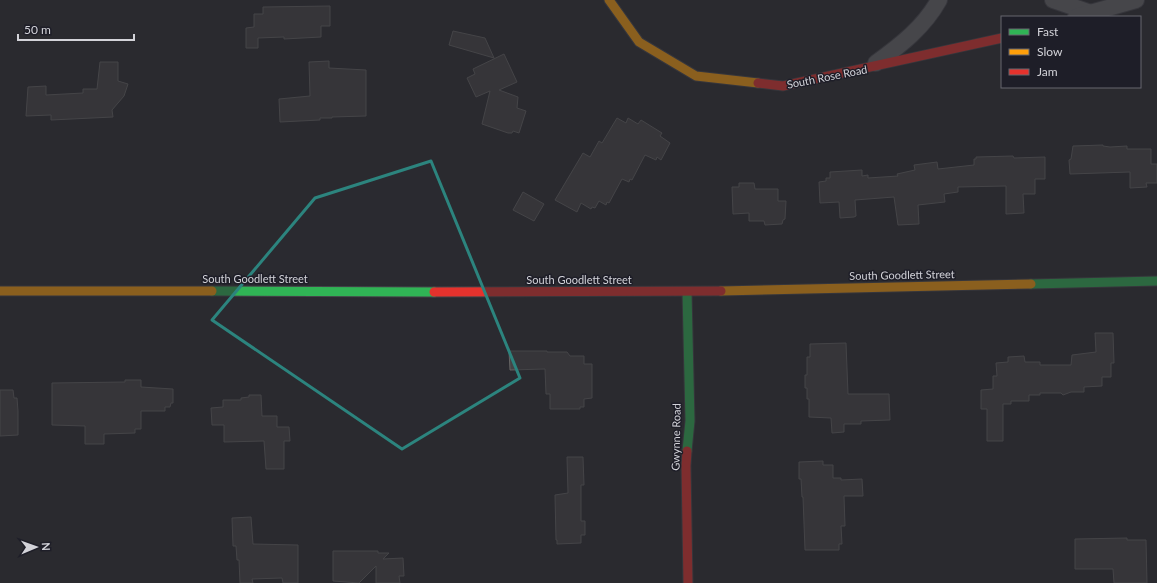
<svg xmlns="http://www.w3.org/2000/svg" width="1157" height="583" font-family="Lato,sans-serif">
<rect width="100%" height="100%" fill="#2a2a30"/>
<!-- building -->
<g fill="#454446" stroke="#656464">
<path d="M330,6V26H321V37L284,39V37L258,38V48H246V28L254,27V14H263V7Z"/>
<path d="M453,31L485,38L494,58L449,45Z"/>
<path d="M504,54L517,82L499,90L518,97L517,108L526,111L519,133L513,131L512,133H508L482,124L490,91L476,97L467,78L475,74L473,69Z"/>
<path d="M329,61V68L366,70V116L332,117V118H320V120L280,122L279,99L310,96L309,62Z"/>
<path d="M100,62H118V81L128,84L124,96L112,110L113,117L51,120V115L26,116L28,87L46,86V95L83,93V89H97Z"/>
<path d="M617,118L626,123L628,118L638,124L641,120L662,133L660,136L670,143L661,160L657,157L656,160L645,155L632,180L630,179L629,182L622,179L609,203L607,202L606,205L599,201L595,208L592,207L591,209L581,203L577,212L555,200L583,153L590,157L599,141L602,143Z"/>
<path d="M1103,145V146L1110,147L1127,146V149H1151V164H1157V183H1146L1147,187L1130,188V172L1070,174L1069,160L1071,159L1073,146Z"/>
<path d="M1013,156L1014,158L1045,157V179H1035V194H1023L1024,213L1006,214V186L958,187V192L944,194L945,202L918,205L919,224L898,225L894,197L855,200L856,216L854,217L840,218L839,202L820,203L819,182L826,181V178H830V172L862,170V176L868,175V178L898,176L897,174L915,170L914,165L937,162L938,169L974,165V159H976V157Z"/>
<path d="M739,183H754L755,189H778V201H786L785,219L783,220L782,224L765,225L764,221H749V213L733,214L732,187H739Z"/>
<path d="M523,192L544,204L534,221L513,210Z"/>
<path d="M1095,333H1113L1114,363H1111V377H1102V386L1084,387V392H1071L1063,395L1061,393H1040V395H1029V401H1011V404H1003V441H987V409H981V390L993,389V376H997L996,363L1008,362V357L1024,356L1025,362H1040V365H1071L1072,355L1096,352Z"/>
<path d="M846,343L848,394H889L890,420L861,421V424H844V432L832,433L831,418L809,417V399H807V388H805V375H807V357H810V344Z"/>
<path d="M509,351H547V352H567L570,356H584V364H592V398L584,399V407H580V409H550V394H546L545,369L510,370Z"/>
<path d="M125,380H141V387L173,389V403H171L170,407H165V411H141V429H135V433L104,434V444H85V426L52,425V383L125,382Z"/>
<path d="M0,390H13L14,398H17L18,411V435L0,436Z"/>
<path d="M249,395H261L262,416H277V427H289L290,441H284V469H266L264,441L224,442V425H212L211,408L223,407V400H241V398L249,397Z"/>
<path d="M567,457H583L584,485H581V521H585V535H581V543L557,544V540H556L555,495L568,493Z"/>
<path d="M823,461V465H833V478H841V480L862,479L863,496H844L845,526H841L842,544H839V550H805L803,497H802L801,479H799V462Z"/>
<path d="M251,517L253,544L298,545V583H283L282,578L252,579L253,583H240L239,560H237L236,546H233L232,518Z"/>
<path d="M1127,538V540H1146L1147,583H1114L1113,569H1075V539Z"/>
<path d="M333,551H378V553H389L383,559L403,558L404,576H399L400,583H376V566L359,583L333,581Z"/>
</g>
<g fill="none" stroke-linecap="round" stroke-linejoin="round">
<defs>
<g id="street">
<path d="M1053,0L1091,13"/>
<path d="M1076,17L1136,0"/>
<path d="M876,63C901,45 924,27 939,0"/>
</g>
<g id="fast">
<path d="M1031,284L1157,281"/>
<path d="M212,291L434,292"/>
<path d="M687,292L690,421L687,451"/>
</g>
<g id="slow">
<path d="M609,0L639,42L696,76L758,83"/>
<path d="M0,291H212"/>
<path d="M721,291L1031,284"/>
</g>
<g id="jam">
<path d="M758,83L783,86L1002,38"/>
<path d="M434,292L721,291"/>
<path d="M687,451L686,466L688,583"/>
</g>
</defs>
<!-- street casing -->
<use href="#street" stroke="#45454a" stroke-width="18"/>
<!-- fast casing -->
<use href="#fast" stroke="#45454a" stroke-width="11"/>
<!-- slow casing -->
<use href="#slow" stroke="#45454a" stroke-width="11"/>
<!-- jam casing -->
<use href="#jam" stroke="#45454a" stroke-width="11"/>
<!-- street -->
<use href="#street" stroke="#68686c" stroke-width="16"/>
<!-- fast -->
<use href="#fast" stroke="#30b455" stroke-width="9"/>
<!-- slow -->
<use href="#slow" stroke="#ff9f0a" stroke-width="9"/>
<!-- jam -->
<use href="#jam" stroke="#e5322d" stroke-width="9"/>
</g>
<!-- marked area -->
<path d="M0 0H1157V583H0ZM431,161L520,378L402,449L212,320L315,198Z" fill="#2a2a30" fill-opacity=".55" fill-rule="evenodd"/>
<path fill="none" stroke="#2c847e" stroke-width="3" stroke-linejoin="round" d="M431,161L520,378L402,449L212,320L315,198Z"/>
<g text-anchor="middle" stroke-width="3" stroke-linejoin="round" paint-order="stroke">
<!-- street labels -->
<g font-size="11" fill="#d3d3d9" stroke="#1e1e28">
<text transform="translate(827 77) rotate(-11)" y="4">South Rose Road</text>
<text transform="translate(902 275) rotate(-1)" y="4">South Goodlett Street</text>
<text x="255" y="283">South Goodlett Street</text>
<text x="579" y="284">South Goodlett Street</text>
<text transform="translate(676 437) rotate(-89)" y="4">Gwynne Road</text>
</g>
</g>
<!-- legend -->
<rect x="1001" y="16" width="140" height="72" fill="#1e1e28" stroke="#66666f"/>
<rect x="1009" y="29" width="20" height="6" fill="#30b455" stroke="#66666f"/>
<text x="1037" y="36" font-size="12" fill="#d3d3d9">Fast</text>
<rect x="1009" y="49" width="20" height="6" fill="#ff9f0a" stroke="#66666f"/>
<text x="1037" y="56" font-size="12" fill="#d3d3d9">Slow</text>
<rect x="1009" y="69" width="20" height="6" fill="#e5322d" stroke="#66666f"/>
<text x="1037" y="76" font-size="12" fill="#d3d3d9">Jam</text>
<!-- north arrow -->
<g transform="translate(36 547) rotate(88)" stroke="#1e1e28" stroke-width="3" paint-order="stroke">
<path d="M0-3L7 15L0 10L-7 15Z" fill="#d3d3d9"/>
<text y="-6" font-size="11" font-weight="bold" text-anchor="middle" fill="#d3d3d9">N</text>
</g>
<!-- scale -->
<path d="M18 34v6h116v-6" fill="none" stroke="#d3d3d9" stroke-width="2"/>
<text x="24" y="34" font-size="12" fill="#d3d3d9" stroke="#1e1e28" stroke-width="3" paint-order="stroke">50 m</text>
</svg>
